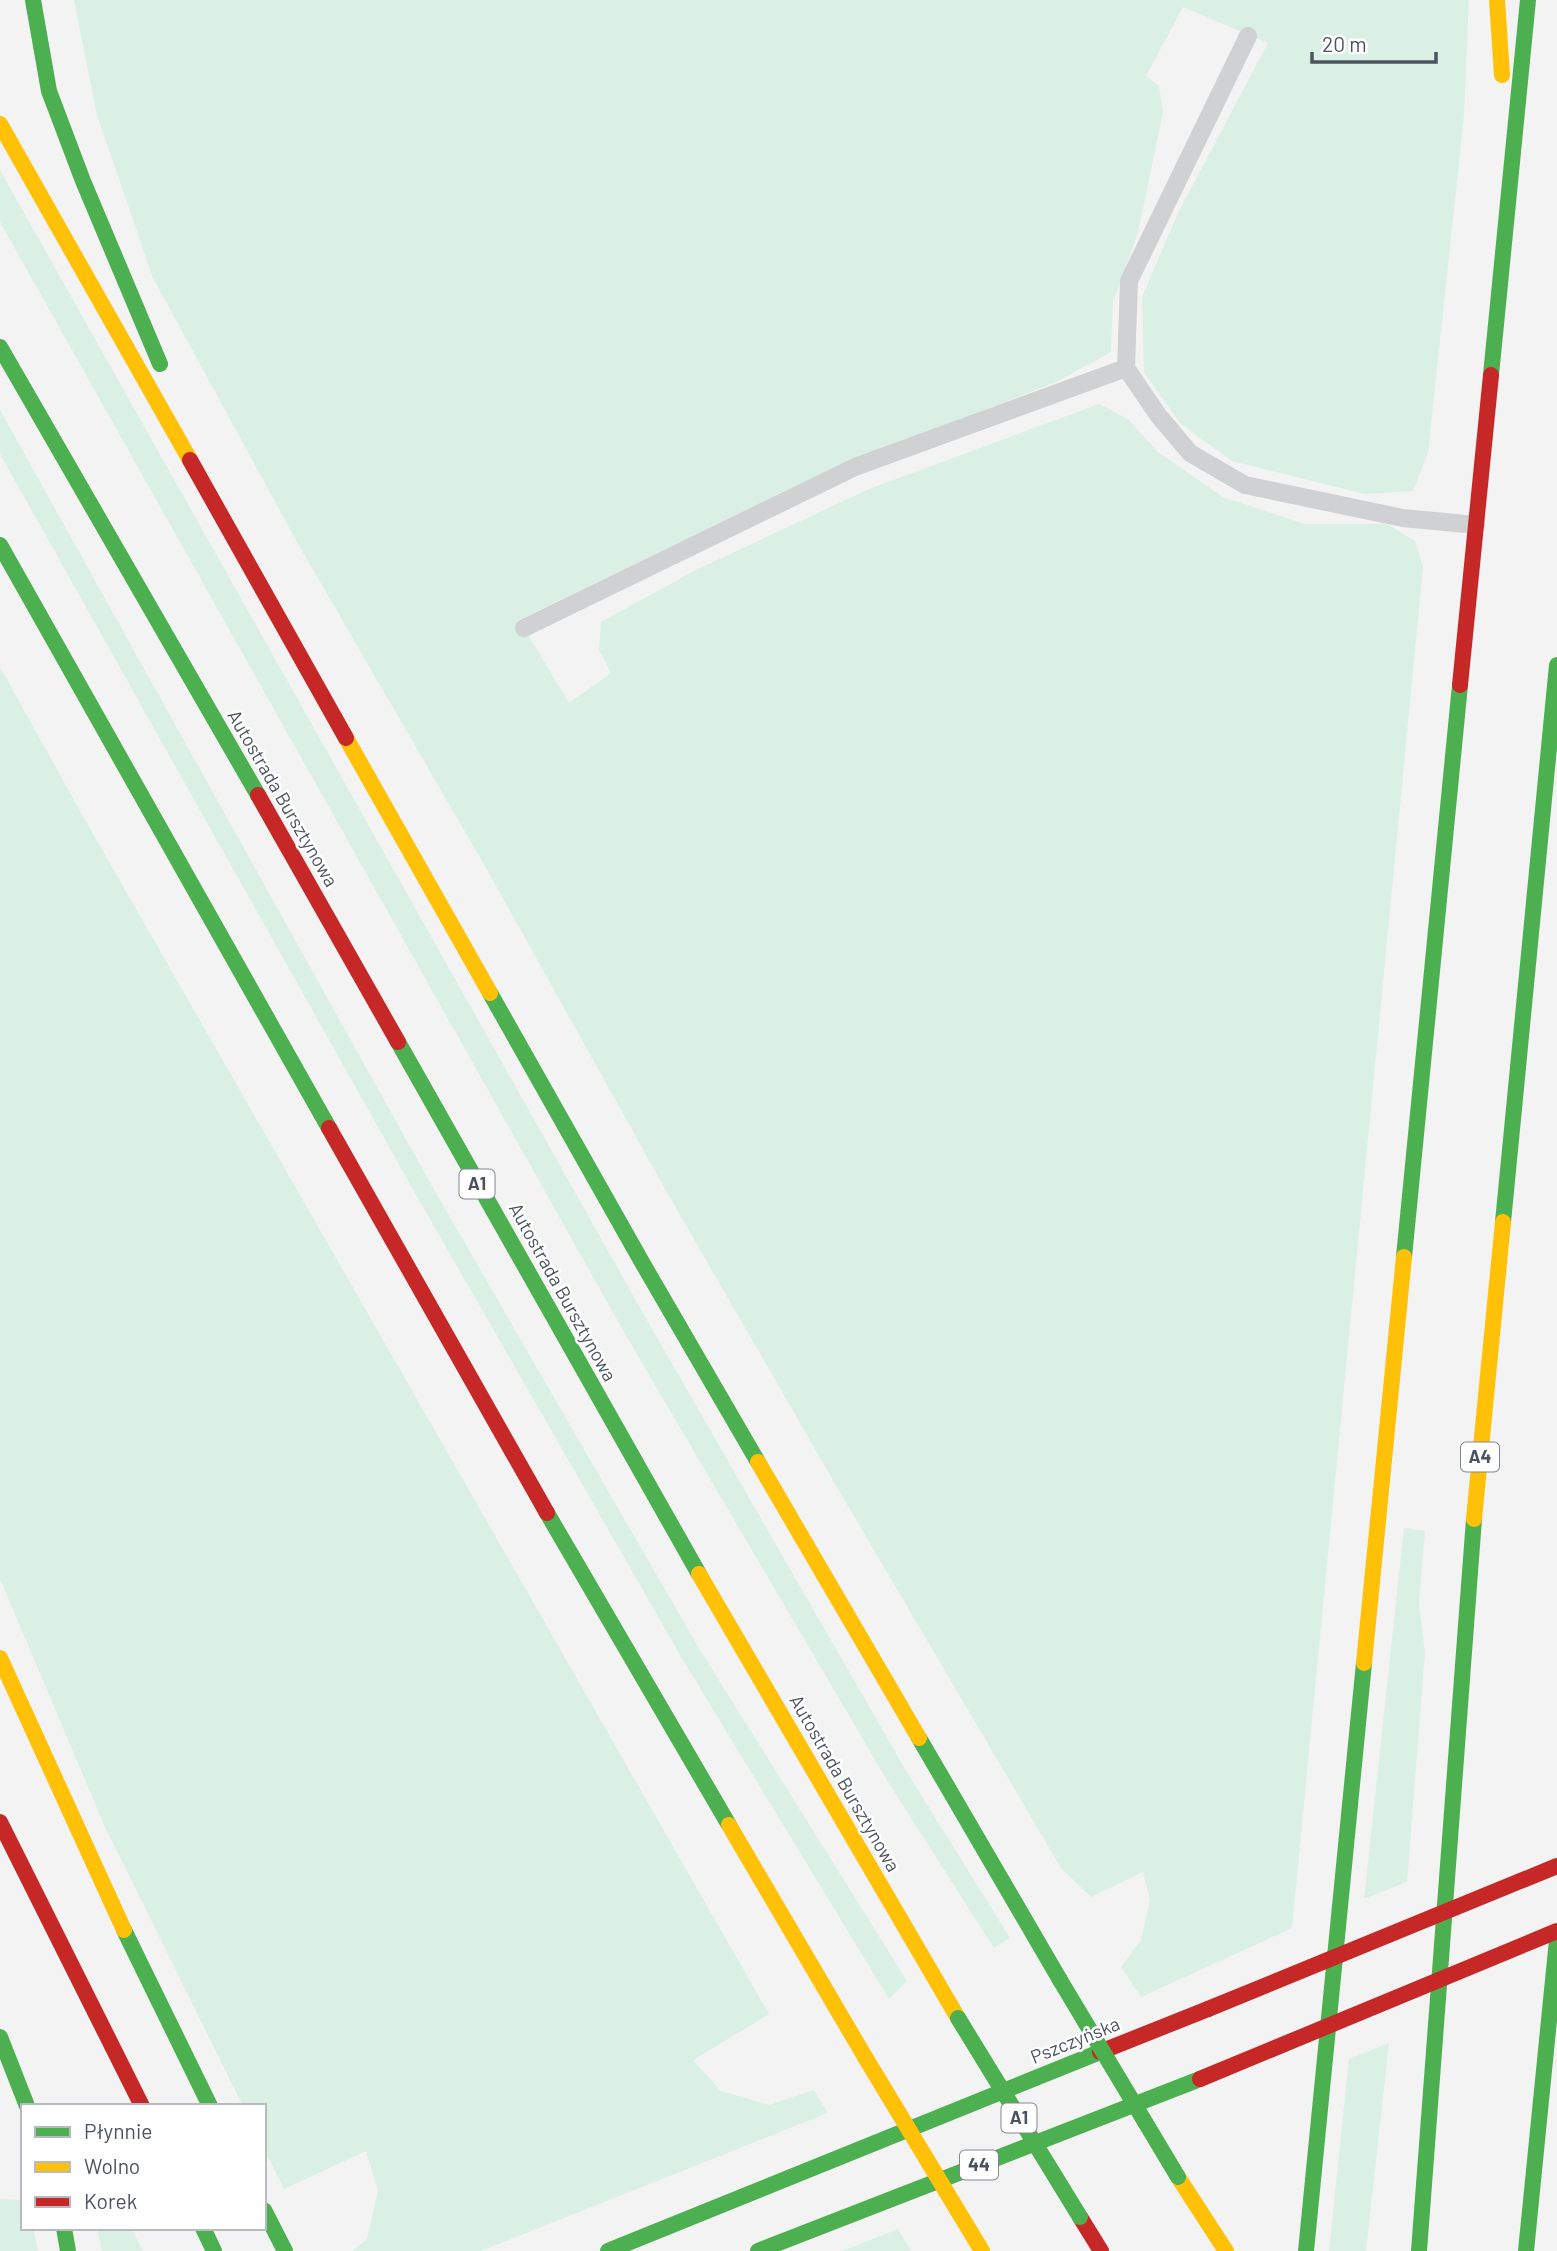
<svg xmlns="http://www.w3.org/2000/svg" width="1557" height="2251" font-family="Barlow,sans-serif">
<rect width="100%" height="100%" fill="#f3f3f3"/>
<!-- green -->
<g fill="#daf0e5">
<path d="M74,0H1469L1464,115L1428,453L1413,491L1365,494L1232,461L1181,424L1144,373L1142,297L1178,213L1268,43L1183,7L1146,76L1159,86L1163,112L1138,233L1113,302L1111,352L1056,382L818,475L519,620L569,703L611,673L599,649L601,622L696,570L869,489L1099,404L1128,419L1158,452L1223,497L1305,524H1387L1415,541L1423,567L1292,1928L1141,1997L1121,1967L1141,1940L1150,1900L1143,1872L1091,1897L1061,1868L838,1489L664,1187L486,868L297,542L153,278L97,115Z"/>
<path d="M0,170L648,1322L905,1769L1010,1938L994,1948L888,1782L628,1339L0,222Z"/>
<path d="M0,410L432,1186L697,1645L907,1981L889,1999L683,1660L415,1193L0,454Z"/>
<path d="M0,667L84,818L769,2014L693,2060L721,2091L769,2105L814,2090L828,2113L481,2251H352L367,2239L378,2191L366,2151L284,2189L264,2149V2106H243L105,1827L0,1579Z"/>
<path d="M1404,1528L1425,1531L1419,1603L1425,1653L1407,1882L1364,1899Z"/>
<path d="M1389,2043L1366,2251H1329L1349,2059Z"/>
<path d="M0,2199L23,2200V2228H33L38,2251H0Z"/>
<path d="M97,2228H131L143,2251H102Z"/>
<path d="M898,2229L911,2251H842Z"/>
</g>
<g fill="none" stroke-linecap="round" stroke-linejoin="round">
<!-- lane -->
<g stroke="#cfd1d3" stroke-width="18">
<path d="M1248,36L1129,281L1126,368L1158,415L1190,453L1245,485L1403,518L1476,525"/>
<path d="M524,628L855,467L1126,368"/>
</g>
<!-- fast -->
<g stroke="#4caf50" stroke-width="16">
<path d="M33,0L49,91L83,181L160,364"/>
<path d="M0,347L258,795"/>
<path d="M1491,375L1528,0"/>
<path d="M0,545L329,1128"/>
<path d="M490,993L643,1264L758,1462"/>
<path d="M398,1042L699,1574"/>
<path d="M1503,1222L1557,665"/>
<path d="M1404,1257L1460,685"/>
<path d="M547,1513L729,1825"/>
<path d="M919,1738L1060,1980"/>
<path d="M124,1930L210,2106"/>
<path d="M0,2037L27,2106"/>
<path d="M264,2210L285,2251"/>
<path d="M64,2228L68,2251"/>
<path d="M203,2228L214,2251"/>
<path d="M608,2251L1100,2052"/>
<path d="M758,2251L1200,2079"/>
<path d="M1306,2251L1364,1663"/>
<path d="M1419,2251L1474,1519"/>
<path d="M1526,2251L1557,1940"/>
</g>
<!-- slow -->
<g stroke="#ffc107" stroke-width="16">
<path d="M1497,0L1502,75"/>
<path d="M0,124L190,460"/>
<path d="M346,738L490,993"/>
<path d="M758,1462L919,1738"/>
<path d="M1474,1519L1503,1222"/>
<path d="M699,1574L958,2018"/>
<path d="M0,1658L124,1930"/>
<path d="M1364,1663L1404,1257"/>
<path d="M729,1825L865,2057"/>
<path d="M1178,2177L1226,2251"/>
</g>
<!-- jam -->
<g stroke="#c62828" stroke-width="16">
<path d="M190,460L346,738"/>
<path d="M1460,685L1491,375"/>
<path d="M258,795L398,1042"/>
<path d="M329,1128L547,1513"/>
<path d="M0,1822L142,2106"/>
<path d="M1100,2052L1208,2009"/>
<path d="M1080,2217L1101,2251"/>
</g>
<!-- fast-bridge -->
<g stroke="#4caf50" stroke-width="16">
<path d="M1060,1980L1178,2177"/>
<path d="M958,2018L1080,2217"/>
</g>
<!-- slow-bridge -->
<path stroke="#ffc107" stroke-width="16" d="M865,2057L982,2251"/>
<!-- jam-bridge -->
<g stroke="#c62828" stroke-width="16">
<path d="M1208,2009L1557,1866"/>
<path d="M1200,2079L1557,1931"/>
</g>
</g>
<g text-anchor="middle" stroke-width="5" stroke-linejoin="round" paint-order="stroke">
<!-- shield labels -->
<g fill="#fff" stroke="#81878f" stroke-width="2">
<rect x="459.5" y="1169.5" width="35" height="29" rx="5"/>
<rect x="1461" y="1442.5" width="38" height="29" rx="5"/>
<rect x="1001.5" y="2103.5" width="35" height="29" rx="5"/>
<rect x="960" y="2150.5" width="38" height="29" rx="5"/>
</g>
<g font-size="18" font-weight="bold" fill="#4b535f">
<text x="477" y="1190">A1</text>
<text x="1480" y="1463">A4</text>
<text x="1019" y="2124">A1</text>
<text x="979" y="2171">44</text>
</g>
<!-- street labels -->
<g font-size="19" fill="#4b535f" stroke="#fff">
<text transform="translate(283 798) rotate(60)" y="7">Autostrada Bursztynowa</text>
<text transform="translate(563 1292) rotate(61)" y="7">Autostrada Bursztynowa</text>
<text transform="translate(845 1783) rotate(60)" y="7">Autostrada Bursztynowa</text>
<text transform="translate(1075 2040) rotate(-22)" y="7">Pszczyńska</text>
</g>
</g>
<!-- legend -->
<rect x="21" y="2104" width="245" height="126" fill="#ffffff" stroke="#b7babf" stroke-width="2"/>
<rect x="35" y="2127" width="35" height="10" fill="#4caf50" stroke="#b7babf" stroke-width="2"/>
<text x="84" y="2139" font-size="21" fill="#4b535f">Płynnie</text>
<rect x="35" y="2162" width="35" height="10" fill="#ffc107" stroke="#b7babf" stroke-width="2"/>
<text x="84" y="2174" font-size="21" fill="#4b535f">Wolno</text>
<rect x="35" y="2197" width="35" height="10" fill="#c62828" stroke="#b7babf" stroke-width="2"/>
<text x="84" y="2209" font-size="21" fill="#4b535f">Korek</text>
<!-- scale -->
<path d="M1312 52v10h124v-10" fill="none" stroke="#4b535f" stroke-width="3.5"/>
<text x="1322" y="52" font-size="21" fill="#4b535f" stroke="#ffffff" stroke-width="5" paint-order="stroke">20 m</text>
</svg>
